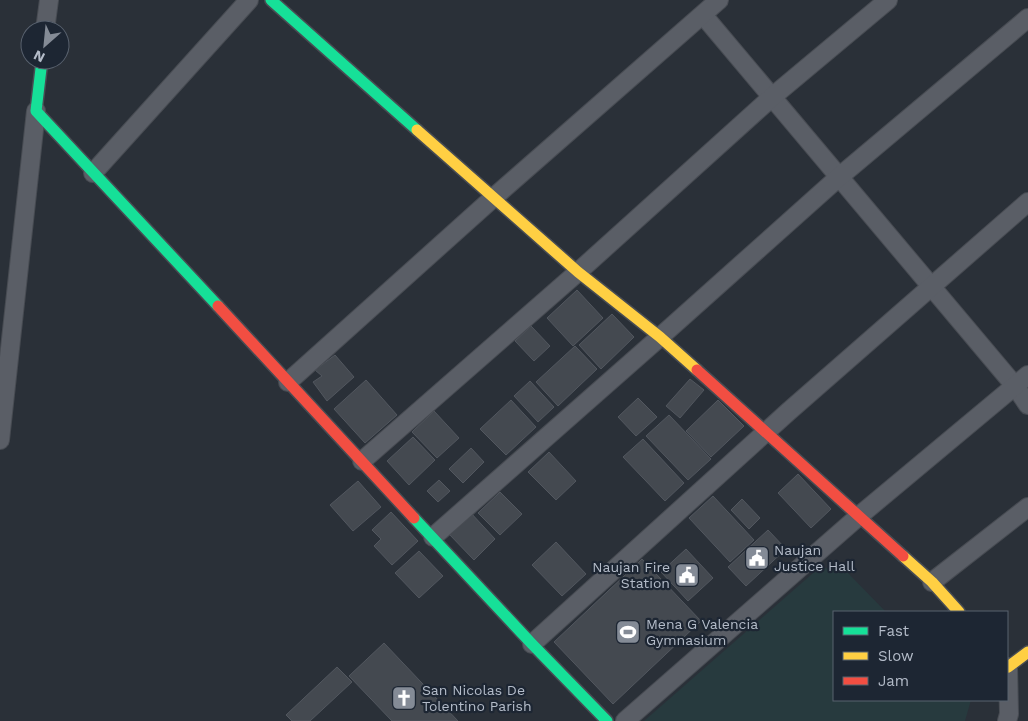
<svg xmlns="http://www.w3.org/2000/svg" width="1028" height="721" font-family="'Work Sans',sans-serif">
<rect width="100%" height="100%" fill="#2a3038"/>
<!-- green -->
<path fill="#273a3e" d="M820,567L847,572L886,612H834V700H971L965,721H644Z"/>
<!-- building -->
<g fill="#444950" stroke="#52575f">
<path d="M577,290L603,318L573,346L547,318Z"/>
<path d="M612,314L634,337L601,369L579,345Z"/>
<path d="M531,326L550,346L534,361L515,341Z"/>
<path d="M575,346L597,369L558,406L536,382Z"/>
<path d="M335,355L354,377L327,401L313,382L322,376L315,370Z"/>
<path d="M690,379L704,390L680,418L666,406Z"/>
<path d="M366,380L397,415L365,443L334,409Z"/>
<path d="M530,381L554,407L538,422L514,396Z"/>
<path d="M638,398L657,417L636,436L618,417Z"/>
<path d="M511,400L536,427L506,455L480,429Z"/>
<path d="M718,400L744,426L711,457L686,431Z"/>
<path d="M434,411L459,438L437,458L412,432Z"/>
<path d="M669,415L711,459L688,480L646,436Z"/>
<path d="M413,437L435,460L409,485L387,461Z"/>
<path d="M643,439L684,483L665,501L623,457Z"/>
<path d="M471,448L484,462L463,483L449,469Z"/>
<path d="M549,452L576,481L556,500L528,472Z"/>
<path d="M798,474L831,509L811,528L778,493Z"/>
<path d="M439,480L450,491L438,502L427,491Z"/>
<path d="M358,481L381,507L353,531L330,505Z"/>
<path d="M500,492L522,514L500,535L478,513Z"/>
<path d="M713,496L754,540L730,562L689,518Z"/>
<path d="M742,499L760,518L749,529L731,510Z"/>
<path d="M391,512L418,541L392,565L374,546L381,539L372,530Z"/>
<path d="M470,512L495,539L474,560L448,533Z"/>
<path d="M768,530L786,549L746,586L728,567Z"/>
<path d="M556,542L586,574L562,596L532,565Z"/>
<path d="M686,549L713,578L688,601L661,572Z"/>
<path d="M419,551L443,576L419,598L395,573Z"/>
<path d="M642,559L701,621L613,704L554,642Z"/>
<path d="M384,643L458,721H392L349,676Z"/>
<path d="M337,667L352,682L310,721H292L286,715Z"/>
</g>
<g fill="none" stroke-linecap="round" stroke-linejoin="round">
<defs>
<g id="street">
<path d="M703,15L1015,386L1028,405"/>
<path d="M45,30L49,0"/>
<path d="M93,173L249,0"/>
<path d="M288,382L493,198L719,0"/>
<path d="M0,440L36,111"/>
<path d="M362,461L578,272L772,97L888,0"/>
<path d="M433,537L660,337L839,177L1028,18"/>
<path d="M932,582L1028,507"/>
<path d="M532,644L788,412L1028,202"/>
<path d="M625,721L859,516L1028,375"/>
<path d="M1007,721L1009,714L1008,667"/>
</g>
<g id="fast">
<path d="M271,0L417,130"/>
<path d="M42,60L36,111L218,306"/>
<path d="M414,518L532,644L607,721"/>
</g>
<g id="slow">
<path d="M417,130L578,272L660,337L697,370"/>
<path d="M903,556L932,582L959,612"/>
<path d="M1007,666L1008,667L1028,652"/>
</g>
<g id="jam">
<path d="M218,306L414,518"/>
<path d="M697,370L903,556"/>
</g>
</defs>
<!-- street casing -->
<use href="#street" stroke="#484c53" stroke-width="20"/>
<!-- fast casing -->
<use href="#fast" stroke="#484c53" stroke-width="14"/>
<!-- slow casing -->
<use href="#slow" stroke="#484c53" stroke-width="14"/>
<!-- jam casing -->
<use href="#jam" stroke="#484c53" stroke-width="14"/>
<!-- street -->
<use href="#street" stroke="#5a5e66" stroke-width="18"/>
<!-- fast -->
<use href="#fast" stroke="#16e098" stroke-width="11"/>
<!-- slow -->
<use href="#slow" stroke="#ffcf43" stroke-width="11"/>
<!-- jam -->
<use href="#jam" stroke="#f24e42" stroke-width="11"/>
</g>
<!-- icons -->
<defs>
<symbol id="civic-square" viewBox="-11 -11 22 22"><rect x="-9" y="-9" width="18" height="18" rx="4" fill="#848b96" stroke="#1d2633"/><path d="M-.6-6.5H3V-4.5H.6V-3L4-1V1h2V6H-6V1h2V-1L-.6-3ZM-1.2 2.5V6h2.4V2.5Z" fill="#fff"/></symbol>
<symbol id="stadium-square" viewBox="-11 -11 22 22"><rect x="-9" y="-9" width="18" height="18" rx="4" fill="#848b96" stroke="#1d2633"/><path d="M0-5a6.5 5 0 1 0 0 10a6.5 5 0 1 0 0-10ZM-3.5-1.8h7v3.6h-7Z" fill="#fff"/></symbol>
<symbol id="church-square" viewBox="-11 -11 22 22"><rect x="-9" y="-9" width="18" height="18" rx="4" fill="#848b96" stroke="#1d2633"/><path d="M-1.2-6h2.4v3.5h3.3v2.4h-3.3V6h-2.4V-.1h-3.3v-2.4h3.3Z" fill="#fff"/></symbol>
</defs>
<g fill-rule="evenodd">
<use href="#civic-square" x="743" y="544" width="28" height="28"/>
<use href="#civic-square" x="673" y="561" width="28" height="28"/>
<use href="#stadium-square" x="614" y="618" width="28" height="28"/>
<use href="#church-square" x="390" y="684" width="28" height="28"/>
</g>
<g text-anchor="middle" stroke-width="4.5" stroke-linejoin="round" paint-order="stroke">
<!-- poi labels -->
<g font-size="14" fill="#b4bcc9" stroke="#1d2633" text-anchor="start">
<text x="774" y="555">Naujan<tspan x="774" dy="16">Justice Hall</tspan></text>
<text x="670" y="572" text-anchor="end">Naujan Fire<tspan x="670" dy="16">Station</tspan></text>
<text x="646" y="629">Mena G Valencia<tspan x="646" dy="16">Gymnasium</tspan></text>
<text x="422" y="695">San Nicolas De<tspan x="422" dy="16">Tolentino Parish</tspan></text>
</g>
</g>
<!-- legend -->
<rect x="833" y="611" width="175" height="90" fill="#1d2633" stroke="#59626f"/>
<rect x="843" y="627" width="25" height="8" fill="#16e098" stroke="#59626f"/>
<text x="878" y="636" font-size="15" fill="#b4bcc9">Fast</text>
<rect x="843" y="652" width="25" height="8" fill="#ffcf43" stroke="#59626f"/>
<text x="878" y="661" font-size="15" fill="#b4bcc9">Slow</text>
<rect x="843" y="677" width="25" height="8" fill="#f24e42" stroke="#59626f"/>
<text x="878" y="686" font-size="15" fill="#b4bcc9">Jam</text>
<!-- north arrow -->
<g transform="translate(45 45) rotate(207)"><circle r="24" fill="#1d2633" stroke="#59626f"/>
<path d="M0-4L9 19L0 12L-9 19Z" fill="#848b96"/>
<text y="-8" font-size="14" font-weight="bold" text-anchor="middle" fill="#b4bcc9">N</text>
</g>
</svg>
